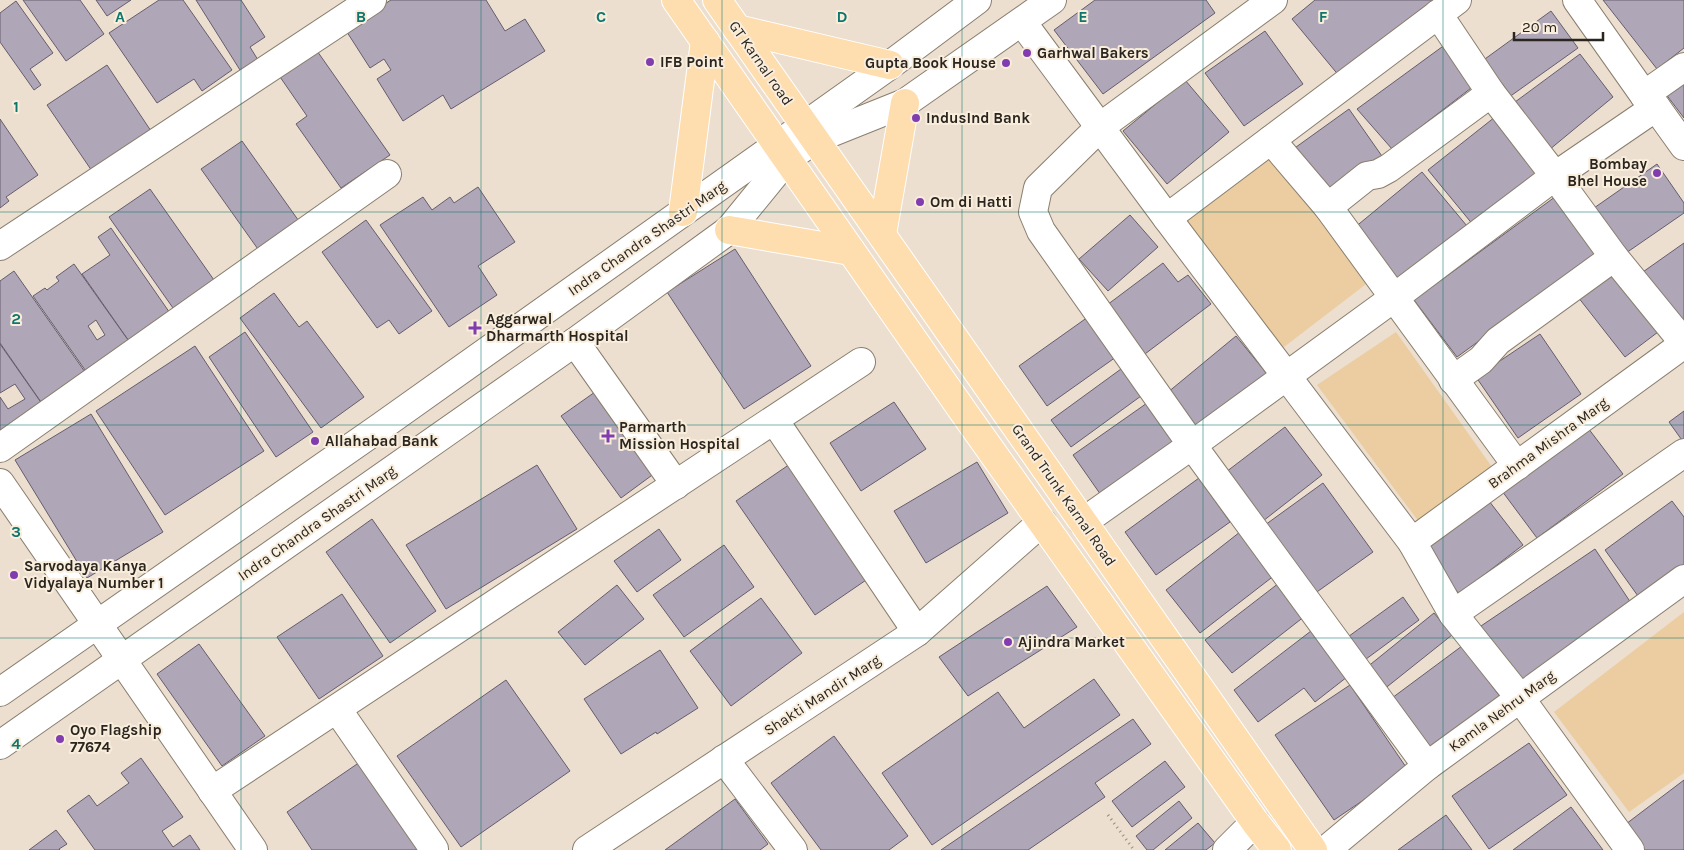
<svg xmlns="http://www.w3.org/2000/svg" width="1684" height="850" font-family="Karla,sans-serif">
<rect width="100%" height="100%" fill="#ecdfcf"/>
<!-- green -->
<g fill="#eccca1">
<path d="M1272,147L1374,278L1280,350L1178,219Z"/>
<path d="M1396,332L1492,467L1419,522L1317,385Z"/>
<path d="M1684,612V773L1629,812L1554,712Z"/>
</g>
<!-- building -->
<g fill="#afa6b8" stroke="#665d6d" fill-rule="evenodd">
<path d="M23,0H80L104,34L66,61Z"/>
<path d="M96,0H131L107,16Z"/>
<path d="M159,0H183L232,70L202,91L194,79L157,103L109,33Z"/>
<path d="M196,0H241L265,37L250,47L258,60L240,70Z"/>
<path d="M391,0H486L505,31L525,19L545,51L451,109L443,95L403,121L377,79L391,70L384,59L370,68L345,29Z"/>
<path d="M1095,0H1206L1215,13L1103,94L1054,30Z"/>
<path d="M1315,0H1435L1340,77L1292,19Z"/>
<path d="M1603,0H1684V48L1657,69Z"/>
<path d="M16,1L53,53L30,69L41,85L34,90L0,42V13Z"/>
<path d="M1551,11L1578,48L1505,100L1478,64Z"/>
<path d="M1265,31L1303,84L1244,126L1205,73Z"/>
<path d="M1446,44L1475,85L1392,149L1357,109Z"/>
<path d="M315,48L390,155L341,188L296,124L307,116L278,74Z"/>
<path d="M1580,54L1613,97L1549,150L1511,105Z"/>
<path d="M107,65L153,134L94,174L47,105Z"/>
<path d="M1684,79V118L1665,93Z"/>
<path d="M1185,80L1229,132L1167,184L1123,131Z"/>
<path d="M1349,109L1384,159L1327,193L1285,155Z"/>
<path d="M1495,117L1541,173L1474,226L1428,170Z"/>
<path d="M0,119L38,175L6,197L9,201L0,208Z"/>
<path d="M242,141L301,224L260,252L201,169Z"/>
<path d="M1657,164L1684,203V213L1626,253L1594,208Z"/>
<path d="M1422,172L1472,232L1399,293L1348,233Z"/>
<path d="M478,187L515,242L478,266L497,295L449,327L380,225L423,197L432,210L450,197L454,203Z"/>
<path d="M150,189L214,280L173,308L109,217Z"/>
<path d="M1559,194L1601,252L1457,357L1414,300Z"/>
<path d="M1130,215L1158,247L1108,291L1079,259Z"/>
<path d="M366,220L432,311L399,334L389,320L377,328L322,252Z"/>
<path d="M111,228L172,316L131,344L82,274L110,255L98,237Z"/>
<path d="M1684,243V335L1640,274Z"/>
<path d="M735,249L811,366L744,409L667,292Z"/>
<path d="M1163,263L1178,282L1188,275L1211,304L1137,360L1099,311Z"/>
<path d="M74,264L133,347L90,377L33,296L45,288L47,290L59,281L56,277ZM96,320L105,335L97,340L88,326Z"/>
<path d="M1617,267L1662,329L1625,357L1578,297Z"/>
<path d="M14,271L85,372L41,402L0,343V281Z"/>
<path d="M274,293L299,327L307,321L364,397L321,428L240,318Z"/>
<path d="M1088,317L1116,357L1047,406L1019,366Z"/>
<path d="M245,332L313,432L276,457L209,357Z"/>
<path d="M1540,334L1581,394L1518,438L1476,377Z"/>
<path d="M1236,336L1268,375L1200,432L1167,393Z"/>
<path d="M0,344L47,411L0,438V397L8,409L25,399L15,384L0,393Z"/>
<path d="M195,346L264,451L165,515L96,411Z"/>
<path d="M1121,369L1141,396L1071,447L1051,420Z"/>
<path d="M595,392L655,473L621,498L561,416Z"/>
<path d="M1150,401L1180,443L1103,498L1073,455Z"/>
<path d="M894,402L926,449L861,491L830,443Z"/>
<path d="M1684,411V443L1669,422Z"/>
<path d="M91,414L163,532L87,578L15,460Z"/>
<path d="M1285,427L1322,475L1263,521L1226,472Z"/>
<path d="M1588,428L1623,474L1537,538L1502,491Z"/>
<path d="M793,462L872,576L815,615L736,501Z"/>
<path d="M977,462L1008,513L926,563L894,511Z"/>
<path d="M537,465L577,529L446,609L406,545Z"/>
<path d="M1199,478L1230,522L1156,575L1125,532Z"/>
<path d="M1323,483L1373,552L1314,594L1265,525Z"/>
<path d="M1489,501L1523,545L1459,594L1425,549Z"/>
<path d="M1672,501L1684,517V574L1643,603L1605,550Z"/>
<path d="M372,519L436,611L390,643L326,552Z"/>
<path d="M659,529L681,560L637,592L614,561Z"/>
<path d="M1240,532L1275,575L1200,633L1166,590Z"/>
<path d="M724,545L754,587L684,637L653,595Z"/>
<path d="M1595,549L1637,612L1521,690L1478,628Z"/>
<path d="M1279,583L1305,616L1232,673L1205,640Z"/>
<path d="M617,585L644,619L585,665L558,632Z"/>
<path d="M1047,586L1077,627L968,696L939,657Z"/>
<path d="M342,594L383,656L319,699L277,637Z"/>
<path d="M1403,597L1419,620L1362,662L1345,639Z"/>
<path d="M761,598L802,653L731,706L690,651Z"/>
<path d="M1434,613L1452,635L1383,690L1366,668Z"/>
<path d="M1311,631L1347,677L1315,702L1304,688L1258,722L1234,690Z"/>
<path d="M199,644L265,736L222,766L157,674Z"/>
<path d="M1462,646L1501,698L1431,750L1392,698Z"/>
<path d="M660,650L698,708L657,734L656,732L621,754L584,699Z"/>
<path d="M1094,679L1120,715L932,845L882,773L998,692L1024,728Z"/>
<path d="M506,680L570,771L461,847L397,756Z"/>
<path d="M1350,685L1408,770L1334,820L1275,735Z"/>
<path d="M1133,719L1151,744L1095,783L1105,797L1028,850H941Z"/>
<path d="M834,736L908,836L889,850H821L771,783Z"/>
<path d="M1529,743L1567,795L1489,849L1452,796Z"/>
<path d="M141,758L183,817L162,831L173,847L190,835L200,850H95L67,811L89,795L97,806L129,783L121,773Z"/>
<path d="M1165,761L1185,787L1132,827L1112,801Z"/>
<path d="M360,762L419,850H312L287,812Z"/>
<path d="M1684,780V850H1640L1622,827Z"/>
<path d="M735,799L768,844L760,850H665Z"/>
<path d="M1179,801L1192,818L1153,850H1147L1136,836Z"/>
<path d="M1571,807L1603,850H1513Z"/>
<path d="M1446,815L1472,850H1398Z"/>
<path d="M1198,823L1215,843L1206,850H1165Z"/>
<path d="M56,830L67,844L59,849L60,850H29Z"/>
</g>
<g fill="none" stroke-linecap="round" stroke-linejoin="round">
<defs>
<g id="minor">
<path d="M1273,0L1100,127L1038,188L1033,212L1041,231L1192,445L1427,766"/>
<path d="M1577,0L1644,95L1656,107L1684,146"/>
<path d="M1438,14L1491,93L1555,176L1614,257L1684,343"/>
<path d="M1022,22L1167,218L1412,542L1453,614L1520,698L1630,850"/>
<path d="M1644,95L1684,67"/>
<path d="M1271,140L1328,207L1517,466"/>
<path d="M1328,207L1367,176L1378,174L1389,168L1491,93"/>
<path d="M1167,218L1457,0"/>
<path d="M0,246L372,0"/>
<path d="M575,342L676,485"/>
<path d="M1453,380L1481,360L1498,341L1614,257"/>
<path d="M774,420L917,632"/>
<path d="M0,448L387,174"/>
<path d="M0,483L253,850"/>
<path d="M1083,522L1192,445L1395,297L1555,176L1656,107"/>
<path d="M1412,542L1684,344"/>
<path d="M1453,614L1684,453"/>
<path d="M0,692L379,428L890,65L977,0"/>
<path d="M337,709L434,849"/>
<path d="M0,745L575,342L729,230L787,159L815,139L905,103L1052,0"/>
<path d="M724,759L793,850"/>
<path d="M212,791L861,362"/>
<path d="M587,850L917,632L1042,522"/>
<path d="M1227,850L1255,822"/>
<path d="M1326,850L1427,766L1684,579"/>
</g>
<g id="major">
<path d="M676,0L965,414L1255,822L1277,850"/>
<path d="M717,0L1313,850"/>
<path d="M737,29L890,65"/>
<path d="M683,212L705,41"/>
<path d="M729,230L851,251"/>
<path d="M882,234L905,103"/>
</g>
</defs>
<!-- minor casing -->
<use href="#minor" stroke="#8a7f6f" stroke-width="30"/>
<!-- major casing -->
<use href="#major" stroke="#fff" stroke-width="30"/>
<!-- path -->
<path stroke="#91887d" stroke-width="3" stroke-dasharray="1 4" stroke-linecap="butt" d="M1108,815L1134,850"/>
<!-- minor -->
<use href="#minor" stroke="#fff" stroke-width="28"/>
<!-- major -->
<use href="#major" stroke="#feddaf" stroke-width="28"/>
</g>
<!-- grid -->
<path fill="none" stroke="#0f766e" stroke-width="1" stroke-opacity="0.55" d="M241,0V850M481,0V850M722,0V850M962,0V850M1203,0V850M1443,0V850M0,212H1684M0,425H1684M0,638H1684"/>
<!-- markers -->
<g fill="#813caf" stroke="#f9eddc" stroke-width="2">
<circle cx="1027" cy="53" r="5"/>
<circle cx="650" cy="62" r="5"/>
<circle cx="1006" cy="63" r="5"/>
<circle cx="916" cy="118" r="5"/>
<circle cx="1657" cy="173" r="5"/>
<circle cx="920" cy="202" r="5"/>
<path d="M472.5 320.5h5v5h5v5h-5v5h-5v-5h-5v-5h5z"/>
<path d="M605.5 428.5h5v5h5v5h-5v5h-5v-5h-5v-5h5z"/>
<circle cx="315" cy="441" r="5"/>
<circle cx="14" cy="575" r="5"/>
<circle cx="1008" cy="642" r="5"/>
<circle cx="60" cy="739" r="5"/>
</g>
<g text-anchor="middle" stroke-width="4" stroke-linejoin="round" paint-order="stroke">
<!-- poi labels -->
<g font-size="15" font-weight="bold" fill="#2a251f" stroke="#f9eddc" text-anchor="start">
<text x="1037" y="58">Garhwal Bakers</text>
<text x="660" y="67">IFB Point</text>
<text x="996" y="68" text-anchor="end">Gupta Book House</text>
<text x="926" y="123">IndusInd Bank</text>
<text x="1647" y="169" text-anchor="end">Bombay<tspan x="1647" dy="17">Bhel House</tspan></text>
<text x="930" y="207">Om di Hatti</text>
<text x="486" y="324">Aggarwal<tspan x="486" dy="17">Dharmarth Hospital</tspan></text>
<text x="619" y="432">Parmarth<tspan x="619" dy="17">Mission Hospital</tspan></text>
<text x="325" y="446">Allahabad Bank</text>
<text x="24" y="571">Sarvodaya Kanya<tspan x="24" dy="17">Vidyalaya Number 1</tspan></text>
<text x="1018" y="647">Ajindra Market</text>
<text x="70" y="735">Oyo Flagship<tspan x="70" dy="17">77674</tspan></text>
</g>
<!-- street labels -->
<g font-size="15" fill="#2a251f" stroke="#f9eddc">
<text transform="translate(761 63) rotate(55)" y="5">GT Karnal road</text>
<text transform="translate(647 238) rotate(-35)" y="5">Indra Chandra Shastri Marg</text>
<text transform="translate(1548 443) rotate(-36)" y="5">Brahma Mishra Marg</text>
<text transform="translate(1064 495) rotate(55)" y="5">Grand Trunk Karnal Road</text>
<text transform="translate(317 523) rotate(-35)" y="5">Indra Chandra Shastri Marg</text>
<text transform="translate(822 695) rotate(-33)" y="5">Shakti Mandir Marg</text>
<text transform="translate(1502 711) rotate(-36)" y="5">Kamla Nehru Marg</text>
</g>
</g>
<g font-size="16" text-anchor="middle" font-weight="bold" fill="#0f766e" stroke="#f9eddc" stroke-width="4" stroke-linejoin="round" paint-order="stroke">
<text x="120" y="22">A</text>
<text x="361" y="22">B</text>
<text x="601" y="22">C</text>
<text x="842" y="22">D</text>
<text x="1083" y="22">E</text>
<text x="1323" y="22">F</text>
<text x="16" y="112">1</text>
<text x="16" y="324">2</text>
<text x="16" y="537">3</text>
<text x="16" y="749">4</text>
</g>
<!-- scale -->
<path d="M1514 32v8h89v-8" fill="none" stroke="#2a251f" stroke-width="2.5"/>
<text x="1522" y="32" font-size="15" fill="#2a251f" stroke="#f9eddc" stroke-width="4" paint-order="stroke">20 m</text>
</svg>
